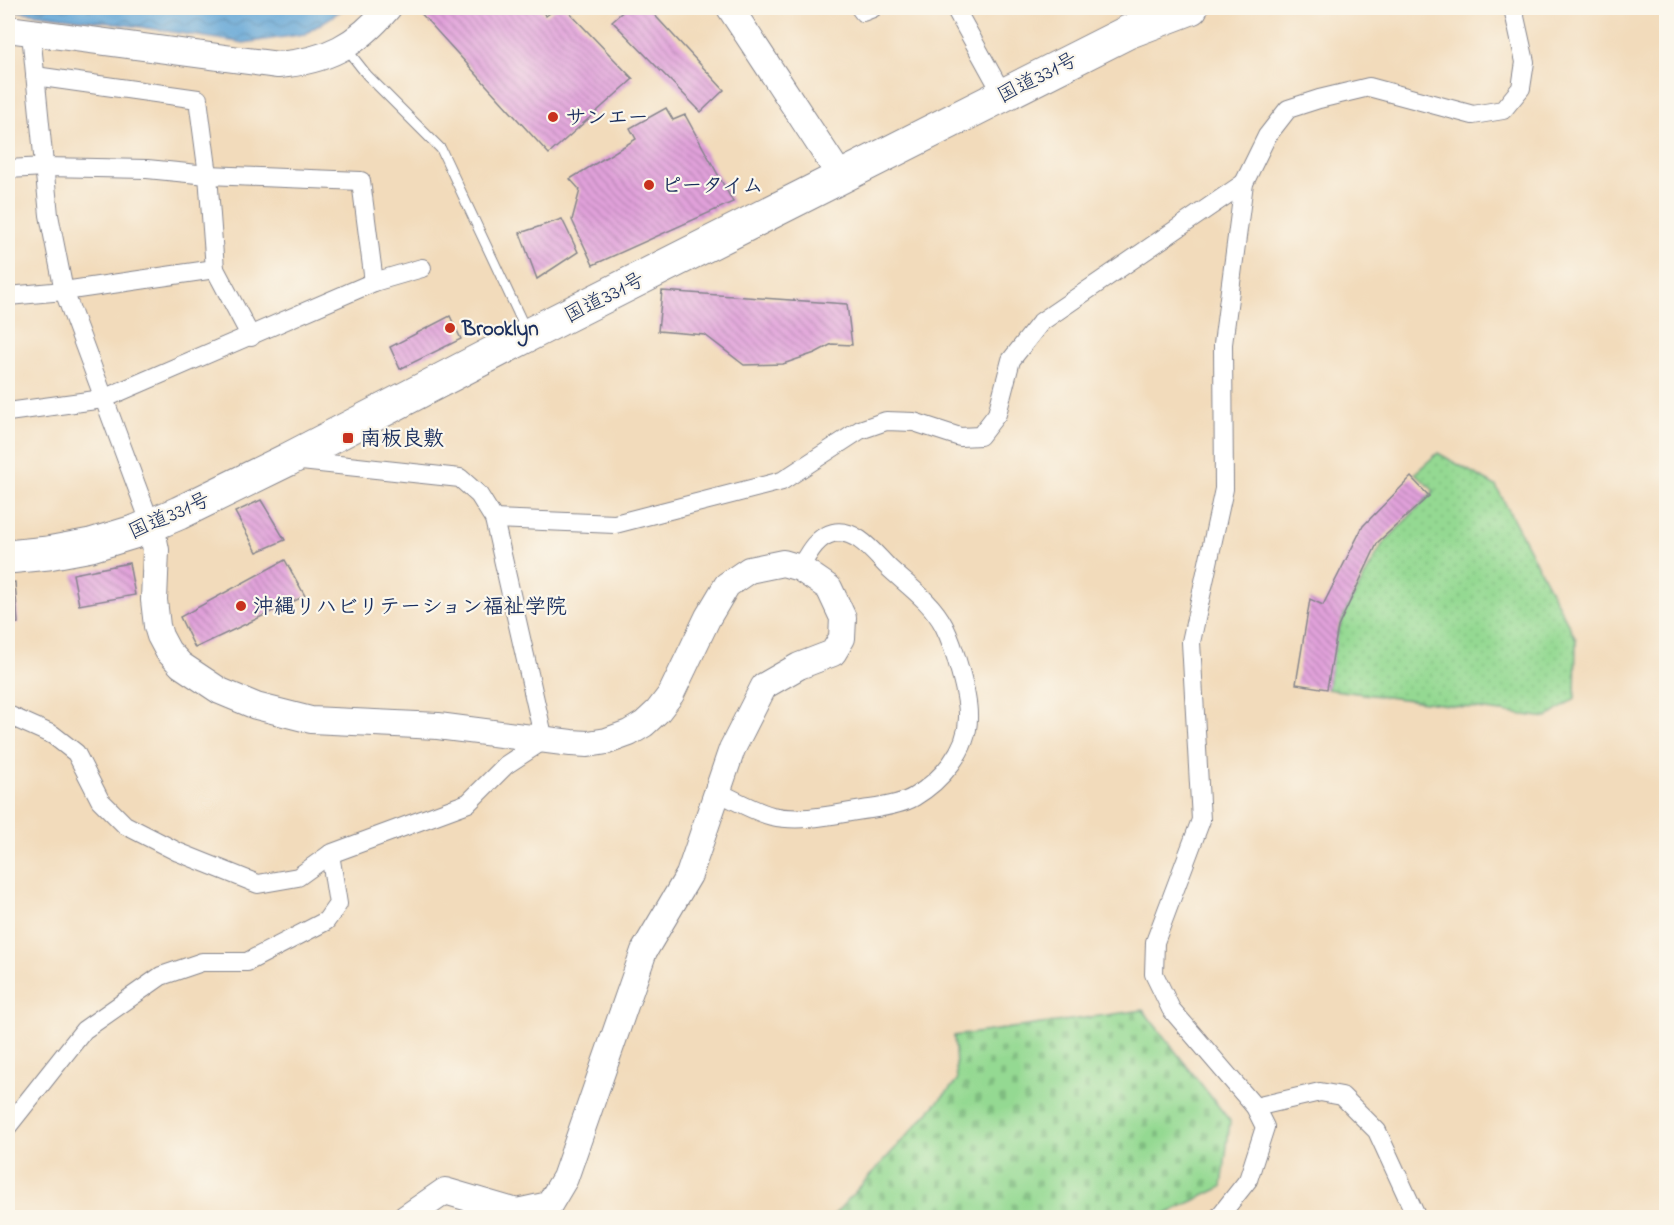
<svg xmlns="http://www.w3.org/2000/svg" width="1674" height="1225" font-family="'Indie Flower','Klee One',sans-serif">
<defs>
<pattern id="grass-dots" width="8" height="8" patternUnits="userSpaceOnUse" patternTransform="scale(1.5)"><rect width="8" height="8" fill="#94d992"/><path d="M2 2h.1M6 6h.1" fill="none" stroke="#7fbb80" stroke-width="1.8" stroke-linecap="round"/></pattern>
<pattern id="cemetery-stones" width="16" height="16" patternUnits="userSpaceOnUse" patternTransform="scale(1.5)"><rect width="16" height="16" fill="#94d992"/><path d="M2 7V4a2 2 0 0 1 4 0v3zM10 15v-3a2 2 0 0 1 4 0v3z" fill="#7fbb80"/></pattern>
<pattern id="water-waves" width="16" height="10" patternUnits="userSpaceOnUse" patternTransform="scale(1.5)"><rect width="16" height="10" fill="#60a4d5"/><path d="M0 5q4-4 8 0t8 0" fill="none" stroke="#4e86b0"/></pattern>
<pattern id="building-back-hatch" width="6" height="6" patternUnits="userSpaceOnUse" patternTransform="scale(1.5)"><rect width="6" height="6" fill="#e1a1da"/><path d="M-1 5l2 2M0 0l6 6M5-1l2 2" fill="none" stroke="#b684b4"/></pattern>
</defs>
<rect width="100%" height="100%" fill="#fbf7ec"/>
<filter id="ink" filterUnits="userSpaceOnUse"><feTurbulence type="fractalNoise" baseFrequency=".0167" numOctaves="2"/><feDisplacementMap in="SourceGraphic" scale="12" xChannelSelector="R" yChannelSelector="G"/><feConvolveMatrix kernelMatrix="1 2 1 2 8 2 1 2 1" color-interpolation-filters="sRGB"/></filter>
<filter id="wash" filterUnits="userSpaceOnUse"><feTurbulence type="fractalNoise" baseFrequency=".008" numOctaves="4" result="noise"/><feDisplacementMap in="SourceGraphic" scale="24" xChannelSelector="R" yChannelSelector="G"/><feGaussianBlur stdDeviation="1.35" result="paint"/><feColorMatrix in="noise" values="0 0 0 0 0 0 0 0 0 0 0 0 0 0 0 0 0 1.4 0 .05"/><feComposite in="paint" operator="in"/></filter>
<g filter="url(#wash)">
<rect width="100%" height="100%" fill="#f2dbbb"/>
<!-- grass -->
<path fill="url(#grass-dots)" stroke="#588478" stroke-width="1.5" d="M1438,453L1496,486L1576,639L1575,698L1547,718L1327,689L1336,637L1346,611L1382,545L1434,491L1415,473Z"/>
<!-- cemetery -->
<path fill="url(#cemetery-stones)" stroke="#588478" stroke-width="1.5" d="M1143,1010L1230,1121L1222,1187L1160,1217H832L957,1081L954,1036Z"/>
<!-- water -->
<path fill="url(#water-waves)" stroke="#3e6a9a" stroke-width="1.5" d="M8,8H345L305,34L244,43L141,27L8,10Z"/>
<g id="blocks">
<!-- building -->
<g fill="url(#building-back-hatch)">
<path d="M419,8H539L546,16L557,8H565L633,79L549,154L417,9Z"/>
<path d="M627,8H648L724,90L701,112L612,21Z"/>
<path d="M666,108L673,120L685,115L733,202L593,265L572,220L580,190L570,179L636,139L630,128Z"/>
<path d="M562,219L578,252L537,279L520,233Z"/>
<path d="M662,291L847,304L852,345L832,344L815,353L783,364L744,365L705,335L658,331Z"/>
<path d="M450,316L461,339L400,369L390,347Z"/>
<path d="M1411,477L1429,496L1378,542L1338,627L1327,689L1296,684L1310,599L1323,605L1363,526Z"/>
<path d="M261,500L285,540L257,552L235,512Z"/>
<path d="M285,560L305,596L195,648L180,617Z"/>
<path d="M129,563L135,595L79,605L73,574Z"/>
<path d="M15,582L18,623L8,624V583Z"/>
</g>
</g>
</g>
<g filter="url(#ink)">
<use href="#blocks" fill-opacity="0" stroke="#86858c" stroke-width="1.5"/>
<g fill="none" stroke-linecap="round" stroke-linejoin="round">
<defs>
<path id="lane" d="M345,47L367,75L441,149L526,330"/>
<g id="street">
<path d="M860,8L863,12L873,8"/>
<path d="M955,8L1003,95"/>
<path d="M31,33L49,215L64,291L151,525"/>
<path d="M35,76L198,99L208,175L215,269"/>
<path d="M8,169L45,167L147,169L208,175L361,181L374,282L103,399L8,412"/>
<path d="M374,282L422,268"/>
<path d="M8,296L64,291L215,269L251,337"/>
<path d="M494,519L615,524L782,481L860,430L886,421L914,422L960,437L980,436L997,414L1011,360L1041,322L1244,183"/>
<path d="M8,715L53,735L76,753L100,800L125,825L178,852L258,884L298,877L330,854L468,803L506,765L544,740L494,519L479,495L460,478L292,460"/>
<path d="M718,792C735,800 753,811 772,816C803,823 839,813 870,809C884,807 902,804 914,797C941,781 968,750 968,718C969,696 954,646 944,626C931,601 908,586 888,567C874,553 856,528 833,533C816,537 808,554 800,568"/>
<path d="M1255,1107L1320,1092L1342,1096L1377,1131L1417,1218"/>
<path d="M8,1126L84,1030L161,976L202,962H247L326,921L338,904L330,854"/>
<path d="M1218,1218L1248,1180L1265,1127L1255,1107L1171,1009L1154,974L1155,942L1201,820L1191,642L1224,489L1223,344L1244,183L1267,136L1288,109L1319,99L1369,87L1473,115L1503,110L1521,88L1525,62L1513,8"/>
</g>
<g id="secondary">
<path d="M730,8L841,177"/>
<path d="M8,29L278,65C327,61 357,45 388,8"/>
<path d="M151,525L156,550L154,600L157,626L160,636L168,651L181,665L220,691L256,706L311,720L438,726L571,743L588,744L607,741L629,733L644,724L658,711L671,694L708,617L727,585L749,570L783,563L800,568L829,588L843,618L842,638L833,653L799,666L764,686L732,749L689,875L644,951L565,1178L549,1205L517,1212L445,1191L406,1218"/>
</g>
<path id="highway" d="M8,557L48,553L91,545L137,531L179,513L287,460L528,335L1128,32L1191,8"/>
</defs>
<!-- lane casing -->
<use href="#lane" stroke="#86858c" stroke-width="11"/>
<!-- street casing -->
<use href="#street" stroke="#86858c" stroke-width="20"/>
<!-- secondary casing -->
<use href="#secondary" stroke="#86858c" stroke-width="28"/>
<!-- highway casing -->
<use href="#highway" stroke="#86858c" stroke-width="35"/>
<!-- lane -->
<use href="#lane" stroke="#fff" stroke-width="9"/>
<!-- street -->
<use href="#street" stroke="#fff" stroke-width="18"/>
<!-- secondary -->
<use href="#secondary" stroke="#fff" stroke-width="26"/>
<!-- highway -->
<use href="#highway" stroke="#fff" stroke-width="33"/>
</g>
</g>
<!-- markers -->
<g fill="#c8321e" stroke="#fbf7ec" stroke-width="2">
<circle cx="553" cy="117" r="6"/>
<circle cx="649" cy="185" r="6"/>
<circle cx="450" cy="328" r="6"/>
<rect x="342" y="432" width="12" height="12" rx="3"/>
<circle cx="241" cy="606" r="6"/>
</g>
<g text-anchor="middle" stroke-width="4.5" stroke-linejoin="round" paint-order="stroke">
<!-- street labels -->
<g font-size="21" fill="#1b2f5e" stroke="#fbf7ec">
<text transform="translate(1037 77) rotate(-27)" y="7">国道331号</text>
<text transform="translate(604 297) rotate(-27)" y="7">国道331号</text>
<text transform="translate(169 515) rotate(-24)" y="7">国道331号</text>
</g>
<!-- poi labels -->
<g font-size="21" font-weight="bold" fill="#1b2f5e" stroke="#fbf7ec" text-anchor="start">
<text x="565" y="124">サンエー</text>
<text x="661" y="192">ピータイム</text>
<text x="462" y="335">Brooklyn</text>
<text x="360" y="445">南板良敷</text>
<text x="253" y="613">沖縄リハビリテーション福祉学院</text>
</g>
</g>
<!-- margin -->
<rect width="1674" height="1225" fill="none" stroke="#fbf7ec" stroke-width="30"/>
</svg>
